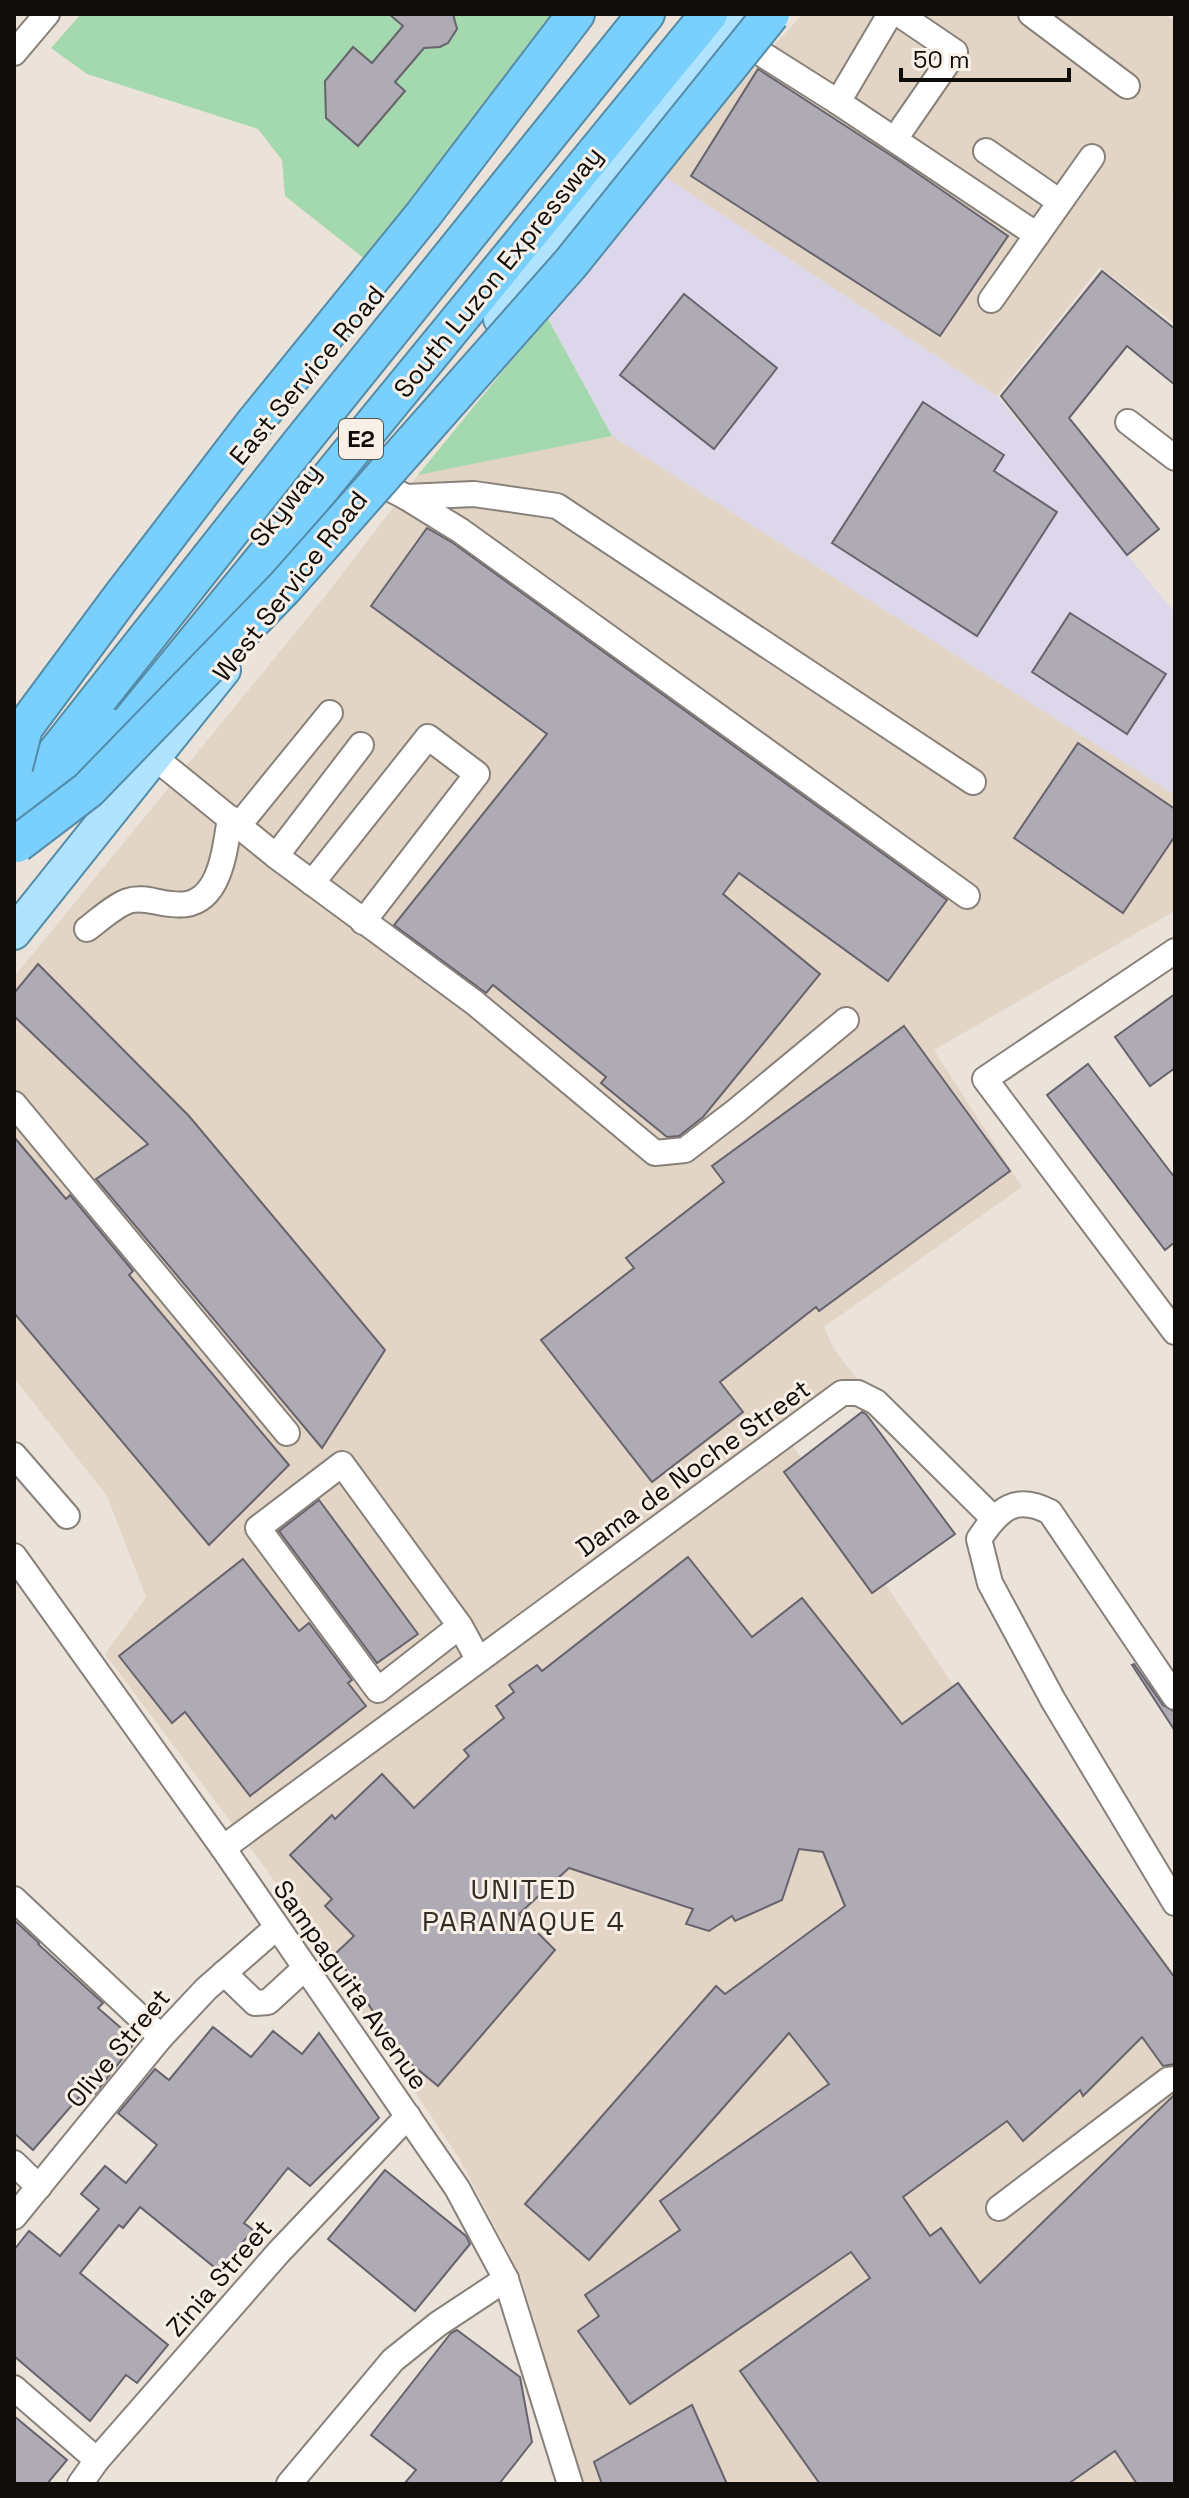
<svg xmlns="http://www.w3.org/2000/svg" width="1189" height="2498" font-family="'Space Grotesk',sans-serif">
<rect width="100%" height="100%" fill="#ebe3da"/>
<!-- commercial -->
<path fill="#ddd7ec" d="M661,174L997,396L1175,613V795L612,436L547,317Z"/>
<!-- built -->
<g fill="#e2d5c6">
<path d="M802,14H1164L1175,21V195L1172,200L1175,203V324L1100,267L997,396L661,174Z"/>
<path d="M612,436L1175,795V911L934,1050L1022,1187L824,1327L834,1349L866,1391L793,1446L978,1722L1175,1974V2484H582L522,2279L459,2158L266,1869L105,1654L146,1597L107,1496L14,1378V977L326,595L418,475Z"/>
</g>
<!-- green -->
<g fill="#a4d8ae">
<path d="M81,14H567L366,260L285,196L282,160L258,129L87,74L51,48Z"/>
<path d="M547,317L612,436L418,475Z"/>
</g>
<!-- building -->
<g fill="#aeabb5" stroke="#67636d" stroke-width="2">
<path d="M389,14H453L457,29L448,43L440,47L424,48L395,82L405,91L358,146L326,118L325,81L353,47L372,63L403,26Z"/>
<path d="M758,69L901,162L1008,236L940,336L691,176Z"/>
<path d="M1102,271L1175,329V385L1127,346L1069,418L1159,529L1127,555L1001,396Z"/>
<path d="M684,294L777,368L714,449L620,375Z"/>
<path d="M923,402L1004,455L994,471L1057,512L977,636L832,543Z"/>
<path d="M427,528L453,543L947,900L888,981L739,873L723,894L820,974L703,1117L679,1136L667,1137L601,1083L606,1077L493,985L486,993L394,925L547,734L371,606Z"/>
<path d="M1070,613L1166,674L1127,734L1032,672Z"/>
<path d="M1078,743L1175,809V836L1123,913L1014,838Z"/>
<path d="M38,964L189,1116L385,1350L322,1448L96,1179L148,1144L14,1016V993Z"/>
<path d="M1175,994V1068L1150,1086L1115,1037Z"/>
<path d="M904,1026L1010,1171L819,1311L816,1307L720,1382L743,1412L652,1482L541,1340L634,1268L626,1258L724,1182L712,1166Z"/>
<path d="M1088,1064L1175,1178V1242L1165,1250L1047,1095Z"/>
<path d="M14,1137L66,1199L70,1195L133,1271L129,1275L289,1465L209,1545L14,1313Z"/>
<path d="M862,1412L866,1414L955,1534L872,1593L784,1472Z"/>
<path d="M319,1500L418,1634L377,1663L279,1531Z"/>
<path d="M688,1557L752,1637L802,1598L902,1724L958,1683L1175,1978V2064L1163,2066L1142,2037L1083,2096L1080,2090L1023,2141L1007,2121L903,2197L930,2236L941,2228L980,2283L1175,2094V2484H1137L1115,2451L1068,2484H820L740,2371L870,2278L851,2252L630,2404L578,2331L599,2316L585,2295L680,2230L660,2201L829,2084L789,2033L589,2260L525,2204L716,1986L725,1994L845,1906L823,1852L799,1849L782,1900L735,1921L732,1916L709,1931L686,1924L693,1909L569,1868L519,1914L555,1950L438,2086L404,2058L335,1954L354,1936L325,1906L332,1899L290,1855L332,1815L335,1819L382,1774L414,1808L469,1756L464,1750L504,1718L496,1706L514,1692L509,1685L537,1665L542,1671Z"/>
<path d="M243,1559L299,1631L309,1623L352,1680L348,1683L366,1706L250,1796L185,1712L172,1723L119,1656Z"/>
<path d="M1134,1664L1163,1705L1175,1712V1731L1132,1665Z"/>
<path d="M14,1920L39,1943L38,1944L103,2003L98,2008L136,2041L95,2094L91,2092L84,2100L79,2097L33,2150L14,2133Z"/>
<path d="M213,2027L251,2057L273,2031L302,2054L319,2033L379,2118L310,2186L288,2168L244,2223L253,2230L219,2271L140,2207L123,2228L119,2225L80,2273L168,2345L137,2383L126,2375L90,2421L14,2356V2250L29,2231L60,2256L99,2209L81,2194L105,2166L126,2183L157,2145L118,2113L155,2069L169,2080Z"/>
<path d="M385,2170L466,2236L470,2244L415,2311L328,2239Z"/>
<path d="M457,2330L520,2377L532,2442L499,2484H404L416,2470L371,2435L451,2333Z"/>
<path d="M692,2405L727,2484H602L594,2462Z"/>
<path d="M14,2416L67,2460L47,2484H14Z"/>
</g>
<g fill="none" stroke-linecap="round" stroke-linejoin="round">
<defs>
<g id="minor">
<path d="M1031,14L1127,86"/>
<path d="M735,37L838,102L1037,235"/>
<path d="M14,53L47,14"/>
<path d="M838,102L890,14"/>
<path d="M895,139L955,52L899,14"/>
<path d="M986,151L1060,202"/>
<path d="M991,300L1092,157"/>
<path d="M1128,422L1175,458"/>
<path d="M373,480L406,497L474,494L557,506L973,782"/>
<path d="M406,497L461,531L967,896"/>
<path d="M154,757L276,856L475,1003L655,1153L685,1150L736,1111L846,1020"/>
<path d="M239,825L330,713"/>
<path d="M276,856L361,745"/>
<path d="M312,883L428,737L477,774L363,922"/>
<path d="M87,929C99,920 114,906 128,901C142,896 157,903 171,904C220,911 224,854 230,818"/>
<path d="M1175,951L985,1079L1175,1332"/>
<path d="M14,1104L287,1433"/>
<path d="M14,1455L67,1516"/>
<path d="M14,1556L223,1848L457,2188L506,2279L570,2484"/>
<path d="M460,1626L378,1690L258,1528L342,1464L460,1626L478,1659"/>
<path d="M1175,1697L1050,1512C1015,1494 999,1509 979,1539L990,1583L1053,1700L1175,1903"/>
<path d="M223,1848L842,1393H858L876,1402L993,1518"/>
<path d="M14,1899L161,2037"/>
<path d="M224,1973L255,2003L268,2002L305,1968"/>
<path d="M14,2163L39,2187"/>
<path d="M999,2208L1168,2080L1175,2079"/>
<path d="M14,2217L161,2037L206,1989L277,1927"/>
<path d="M14,2388L97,2460"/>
<path d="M80,2484L97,2460L278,2253L408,2116"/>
<path d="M289,2484L393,2360L438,2324L506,2279"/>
</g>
<g id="major">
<path d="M500,319L746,14"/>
<path d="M14,933L224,670"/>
</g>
<g id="highway">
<path d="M255,422L423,215L576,14"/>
<path d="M103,755L709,14"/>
<path d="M14,806L299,445L646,14"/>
<path d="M32,825L110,727"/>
</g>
</defs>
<!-- minor casing -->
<use href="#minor" stroke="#888179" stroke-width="28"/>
<!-- major casing -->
<use href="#major" stroke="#548ba8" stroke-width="36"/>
<!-- highway casing -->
<use href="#highway" stroke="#548ba8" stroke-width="40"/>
<!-- minor -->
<use href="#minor" stroke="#fff" stroke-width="24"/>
<!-- major -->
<use href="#major" stroke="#afe3fe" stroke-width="32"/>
<!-- highway -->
<use href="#highway" stroke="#79d0fd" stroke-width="36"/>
<defs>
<g id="highway-bridge">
<path d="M14,767L24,728L121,597L255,422"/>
<path d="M17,844L88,790L285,587L571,263L771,14"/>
</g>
</defs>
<!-- highway-bridge casing -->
<use href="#highway-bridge" stroke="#548ba8" stroke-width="40" stroke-linecap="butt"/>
<!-- highway-bridge -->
<use href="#highway-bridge" stroke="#79d0fd" stroke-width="36"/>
</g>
<g text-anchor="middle" stroke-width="6" stroke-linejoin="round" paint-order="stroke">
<!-- shield labels -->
<rect fill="#f8f0e7" stroke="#55504c" stroke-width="2" x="339" y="419" width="44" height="40" rx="6"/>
<g font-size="24" font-weight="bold" fill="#0f0c09">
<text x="361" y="447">E2</text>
</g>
<!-- street labels -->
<g font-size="26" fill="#0f0c09" stroke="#f8f0e7">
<text transform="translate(498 272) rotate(-51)" y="9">South Luzon Expressway</text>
<text transform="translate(307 375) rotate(-50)" y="9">East Service Road</text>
<text transform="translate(285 505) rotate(-52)" y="9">Skyway</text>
<text transform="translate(290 586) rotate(-52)" y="9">West Service Road</text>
<text transform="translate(693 1468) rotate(-36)" y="9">Dama de Noche Street</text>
<text transform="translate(351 1985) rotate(55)" y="9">Sampaguita Avenue</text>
<text transform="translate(118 2048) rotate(-50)" y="9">Olive Street</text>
<text transform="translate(219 2278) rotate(-49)" y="9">Zinia Street</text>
</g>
<!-- neighbourhood labels -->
<g font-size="28" letter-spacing="2" fill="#322c26" stroke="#f8f0e7">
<text x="524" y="1899">UNITED<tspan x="524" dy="32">PARANAQUE 4</tspan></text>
</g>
</g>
<!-- border -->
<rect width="1189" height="2498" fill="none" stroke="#0f0c09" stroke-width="32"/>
<!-- scale -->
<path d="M901 68v12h168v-12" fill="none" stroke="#0f0c09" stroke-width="4"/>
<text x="913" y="68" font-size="24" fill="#0f0c09" stroke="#f8f0e7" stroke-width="6" paint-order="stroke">50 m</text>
</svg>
